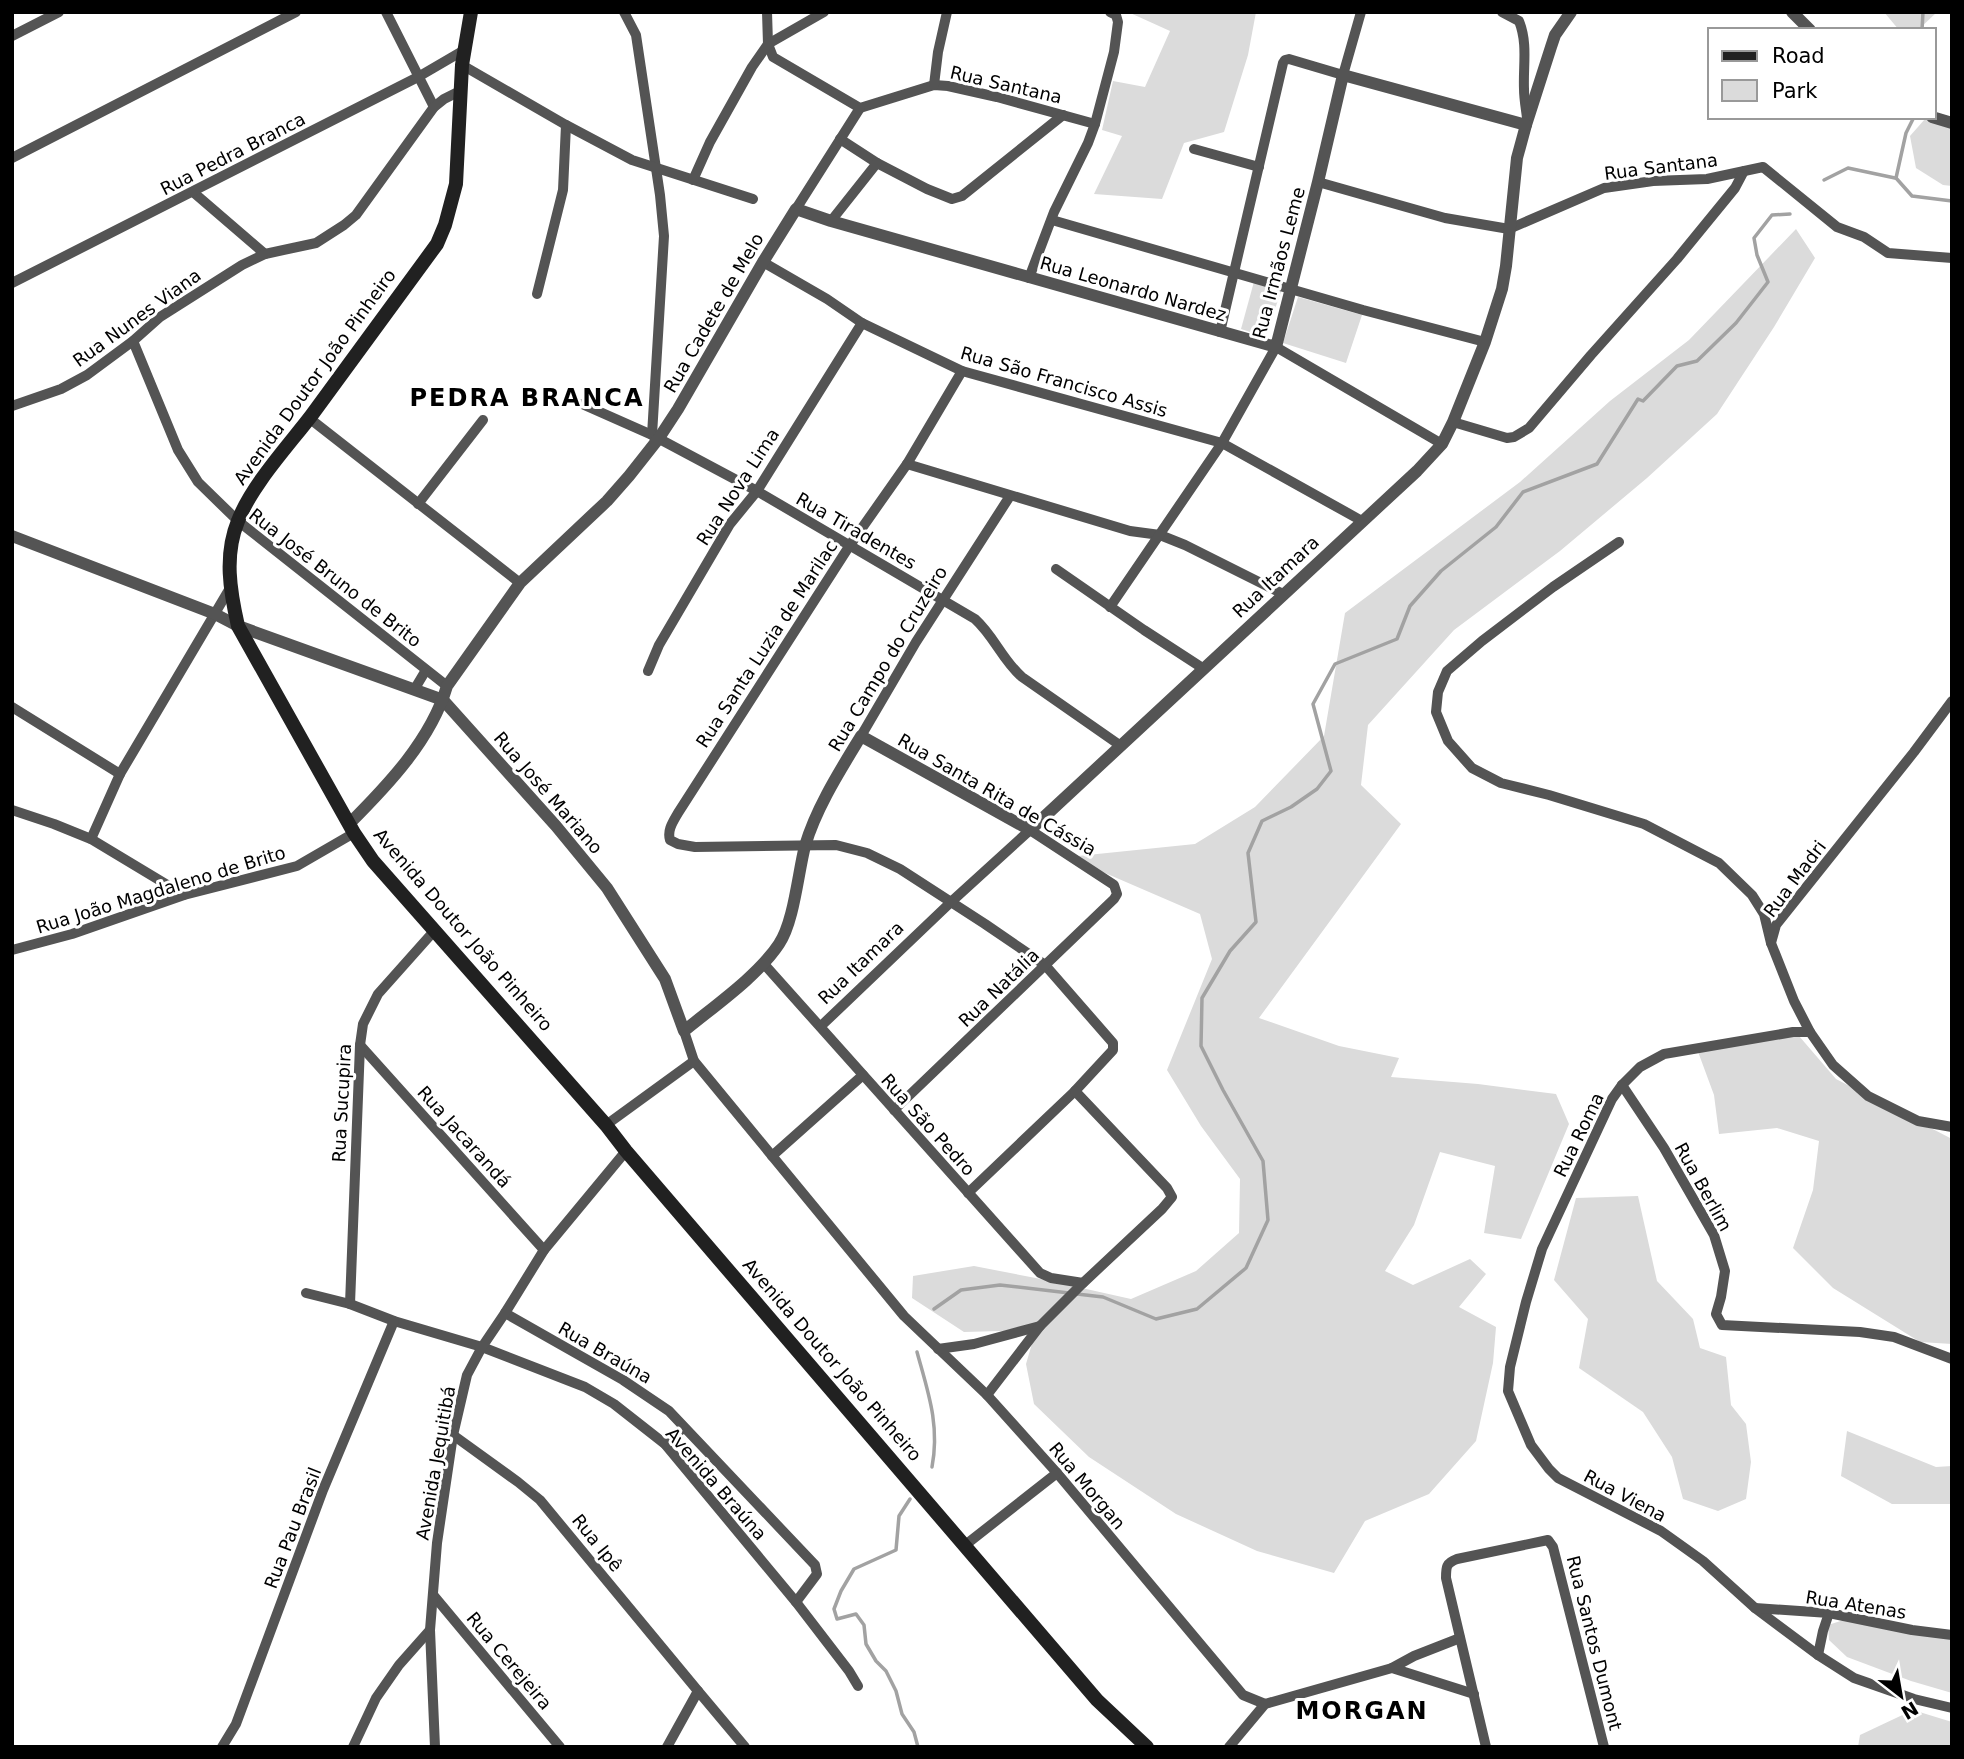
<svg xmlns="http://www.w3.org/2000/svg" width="1964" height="1759" font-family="'DejaVu Sans',sans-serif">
<rect width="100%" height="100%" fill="#fff"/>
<!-- green -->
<g fill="#dbdbdb">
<path d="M1128,12H1256L1248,55L1224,132L1184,143L1162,199L1094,194L1122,136L1102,130L1113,81L1145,87L1170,31Z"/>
<path d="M1884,12H1937L1918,30H1899Z"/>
<path d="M1925,119L1944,126H1952V186L1943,185L1916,168L1910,136Z"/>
<path d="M1796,229L1815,258L1774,327L1717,414L1647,478L1560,551L1454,630L1368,725L1361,785L1401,824L1259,1018L1339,1046L1399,1058L1391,1077L1478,1084L1556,1094L1569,1124L1521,1239L1484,1233L1495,1166L1440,1152L1414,1225L1385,1271L1413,1285L1470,1259L1486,1274L1459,1307L1496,1327L1493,1363L1476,1441L1429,1494L1365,1521L1334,1573L1257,1551L1176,1514L1089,1457L1034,1404L1026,1364L1036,1330L964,1332L912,1298L913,1276L974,1266L1046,1280L1131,1299L1196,1271L1239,1233L1240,1179L1201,1126L1167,1070L1212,959L1200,914L1068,857L1195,844L1255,807L1324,736L1345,613L1520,482L1610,401L1689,340Z"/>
<path d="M1255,278L1282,289L1265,337L1241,329Z"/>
<path d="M1298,297L1362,315L1346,363L1283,343Z"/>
<path d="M1793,1029L1836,1079L1952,1139V1344L1920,1342L1833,1288L1793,1248L1813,1190L1819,1141L1777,1128L1719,1134L1714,1095L1697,1049Z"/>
<path d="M1638,1196L1657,1281L1693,1319L1700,1348L1726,1357L1731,1405L1746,1424L1751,1462L1746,1499L1718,1511L1683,1499L1672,1457L1643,1412L1579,1368L1588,1319L1554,1280L1576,1198Z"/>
<path d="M1847,1431L1936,1467L1952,1466V1504H1892L1841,1476Z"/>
<path d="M1850,1618L1952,1632V1693L1911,1681L1847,1657L1829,1640L1828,1625Z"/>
<path d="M1913,1710L1952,1722V1747H1858L1860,1735Z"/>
</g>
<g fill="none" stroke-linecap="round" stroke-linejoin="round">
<!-- stream -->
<g stroke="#a2a2a2" stroke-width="3.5">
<path d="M1922,30L1923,12"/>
<path d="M1914,117L1906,133L1896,178L1912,196L1952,201"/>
<path d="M1824,180L1848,168L1895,178"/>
<path d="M1077,1294L1103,1297L1156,1319L1197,1309L1246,1268L1268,1220L1263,1161L1223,1090L1201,1046L1202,998L1230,951L1256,922L1248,853L1262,821L1291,807L1317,789L1331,771L1313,704L1335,664L1397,639L1410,606L1441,571L1496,527L1523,492L1597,464L1638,399L1643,401L1677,366L1697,361L1736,323L1768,282L1757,255L1754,238L1772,215L1790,214"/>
<path d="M934,1309L961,1290L1000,1285L1069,1293"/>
<path d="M917,1352C928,1392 940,1425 932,1467"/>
<path d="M910,1499L899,1516L896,1550L854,1569L841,1591L834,1609L837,1619L856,1614L864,1625L866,1644L876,1661L886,1671L896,1691L902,1714L914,1732L918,1747"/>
</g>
<!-- minor -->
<g stroke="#545454" stroke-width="10">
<path d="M386,12L434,107"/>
<path d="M624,12L636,35L660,195L664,236L652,435"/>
<path d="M767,12L768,44L773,57L860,108L934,85L948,86L997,97L1095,124"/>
<path d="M1502,12L1519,21C1528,44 1523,65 1524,89C1524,99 1526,109 1527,118"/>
<path d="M12,36L59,12"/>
<path d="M462,65L566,125L632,160L753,199"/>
<path d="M934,85L938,52L947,12"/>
<path d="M840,139L877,163L927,189L952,199L962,196L1063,115"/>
<path d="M1194,149L1259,167"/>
<path d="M12,158L296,12"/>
<path d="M693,180L710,142L752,67L768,44L824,12"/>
<path d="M1318,182L1445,218L1509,229L1604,188L1653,181L1707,179L1763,167L1837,227L1864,237L1888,253L1952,258"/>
<path d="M193,192L265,254"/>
<path d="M796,209L860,108"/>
<path d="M1052,220L1363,310L1485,342"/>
<path d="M831,221L877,163"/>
<path d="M763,262L827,299L862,323L962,371L1222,443L1362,521"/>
<path d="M1029,278L1054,212L1088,143L1095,124L1114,52L1118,22L1116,15L1110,12"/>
<path d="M12,283L418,77L466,49"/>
<path d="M537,294L563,190L566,125"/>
<path d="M1220,332L1283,63L1285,60L1289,59L1343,75L1361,12"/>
<path d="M133,341L178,450L198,482L238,521L447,686"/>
<path d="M962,371L907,464L850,545L678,813C673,822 667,830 670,840L678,844L695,847L836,845L867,853L900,869L985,924L1045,965L1113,1043V1050L1075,1091L968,1193"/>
<path d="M582,404L652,435L757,491L975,619C994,636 1003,661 1022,677L1121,746"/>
<path d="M12,406L61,389L87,375L133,341L160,317L242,265L265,254L316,243L344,225L356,215L434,107L444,99L460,91"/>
<path d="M309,418L520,583"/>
<path d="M1453,422L1507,438L1514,437L1529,428L1591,355L1677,259L1735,188L1744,171"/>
<path d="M907,464L1130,531L1160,535L1185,545L1283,594"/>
<path d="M418,504L483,420"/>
<path d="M1619,542L1553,587L1482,641L1447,671L1438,692L1436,712L1448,741L1472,768L1501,783L1549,795L1644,824L1719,863L1752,895L1764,914L1771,943"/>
<path d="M1056,569L1144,630L1204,669"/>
<path d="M1110,607L1222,443L1276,347L1442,444"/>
<path d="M648,671L659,645L730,524L757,491L862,323"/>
<path d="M414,690L426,670"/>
<path d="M1952,701L1914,752L1776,925L1771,943L1794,1001L1810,1032L1833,1065L1868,1096L1918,1121L1952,1127"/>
<path d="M12,707L120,774"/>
<path d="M861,736L916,642L1010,496"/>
<path d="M12,810L54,824L91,839L184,895"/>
<path d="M91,839L120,774L230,588"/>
<path d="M12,950L72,934L184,895L297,866L354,833"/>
<path d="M764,964L1040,1273L1051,1278L1083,1283"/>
<path d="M821,1026L951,902L1030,830L1114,885L1117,894L1114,899L894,1110"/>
<path d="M684,1031L694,1061L904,1316L987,1395L1057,1473L1243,1695L1265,1704"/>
<path d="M1810,1032H1793L1664,1054L1640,1067L1622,1085L1612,1099L1542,1249L1526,1302L1510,1367L1508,1391L1531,1445L1549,1469L1558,1478L1661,1531L1703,1561L1755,1608L1818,1655L1854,1678L1914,1699L1952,1708"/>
<path d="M360,1045L544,1250"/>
<path d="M1622,1085L1664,1148L1714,1235L1725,1271L1721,1297L1716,1314L1722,1325L1860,1332L1894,1337L1952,1359"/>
<path d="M606,1125L694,1061"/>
<path d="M772,1156L863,1075"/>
<path d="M306,1293L350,1304L394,1321L482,1347L585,1387L614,1404L665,1444L796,1602L849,1671L858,1686"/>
<path d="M350,1304L360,1045L363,1024L378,994L435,930"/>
<path d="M505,1313L623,1380L669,1411L815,1565L817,1574L796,1602"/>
<path d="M938,1349L974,1344L1040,1326"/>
<path d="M987,1395L1040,1326L1083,1283L1162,1209L1172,1197L1167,1188L1075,1091"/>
<path d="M453,1435L518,1482L540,1500L698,1691"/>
<path d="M665,1444L683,1428"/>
<path d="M964,1546L1057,1473"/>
<path d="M434,1596L560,1747"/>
<path d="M1755,1608L1829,1613L1912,1630L1952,1635"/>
<path d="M1818,1655L1823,1631L1829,1613"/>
<path d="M1392,1668L1414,1656L1460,1638"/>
<path d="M222,1747L236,1724L323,1490L394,1321"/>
<path d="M353,1747L376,1698L399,1665L430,1630"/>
<path d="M435,1747L430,1630L437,1543L453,1435L467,1375L482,1347L505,1313L544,1250L626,1151"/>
<path d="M667,1747L698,1691L745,1747"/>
<path d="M1229,1747L1265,1704L1392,1668L1474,1694"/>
<path d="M1486,1747L1446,1578C1446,1567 1446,1563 1457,1559L1548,1540L1553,1547L1604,1747"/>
</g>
<!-- tertiary -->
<g stroke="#545454" stroke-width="12">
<path d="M1792,12L1810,30"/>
<path d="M1932,117L1952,123"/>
<path d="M12,536L215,614L238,626L443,700L556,826L607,888L665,979L684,1031C713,1007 758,976 779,944C794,922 798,873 805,846C816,808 841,769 861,736L1030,830L1417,471L1442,444L1453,422L1485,342L1502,289L1506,266L1517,158L1526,125L1551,47L1555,35L1571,12"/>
<path d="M349,824C388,785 431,740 447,686L520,583L607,501L629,476L659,438L678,409L763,262L796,209L831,221L1276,347L1318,182L1343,75L1526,125"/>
</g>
<!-- secondary -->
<path stroke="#212121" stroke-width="14" d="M471,12L462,65L456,184L445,225L437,244C395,301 353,359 311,416C288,446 251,486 238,521C224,555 230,591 238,626L354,833L373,861L606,1125L626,1151L1097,1700L1147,1747"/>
</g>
<g text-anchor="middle" stroke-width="6" stroke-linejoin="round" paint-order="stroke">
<!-- street labels -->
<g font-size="18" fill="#000" stroke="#fff">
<text transform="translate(1006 85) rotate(13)" y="6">Rua Santana</text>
<text transform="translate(233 154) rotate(-27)" y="6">Rua Pedra Branca</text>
<text transform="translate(1661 167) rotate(-7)" y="6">Rua Santana</text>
<text transform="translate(1279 263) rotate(-75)" y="6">Rua Irmãos Leme</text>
<text transform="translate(1133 289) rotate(16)" y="6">Rua Leonardo Nardez</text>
<text transform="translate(714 313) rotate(-60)" y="6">Rua Cadete de Melo</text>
<text transform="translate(137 318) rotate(-36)" y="6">Rua Nunes Viana</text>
<text transform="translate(315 377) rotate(-54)" y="6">Avenida Doutor João Pinheiro</text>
<text transform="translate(1064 382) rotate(16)" y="6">Rua São Francisco Assis</text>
<text transform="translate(738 487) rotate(-57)" y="6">Rua Nova Lima</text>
<text transform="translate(856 531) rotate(30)" y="6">Rua Tiradentes</text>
<text transform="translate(1276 577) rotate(-43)" y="6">Rua Itamara</text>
<text transform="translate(335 578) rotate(38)" y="6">Rua José Bruno de Brito</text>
<text transform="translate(767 644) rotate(-57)" y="6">Rua Santa Luzia de Marilac</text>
<text transform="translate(888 659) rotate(-59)" y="6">Rua Campo do Cruzeiro</text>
<text transform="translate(548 793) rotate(49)" y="6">Rua José Mariano</text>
<text transform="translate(997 795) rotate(30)" y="6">Rua Santa Rita de Cássia</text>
<text transform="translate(1795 879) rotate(-53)" y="6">Rua Madri</text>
<text transform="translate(161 890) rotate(-17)" y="6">Rua João Magdaleno de Brito</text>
<text transform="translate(463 930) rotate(49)" y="6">Avenida Doutor João Pinheiro</text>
<text transform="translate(861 963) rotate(-44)" y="6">Rua Itamara</text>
<text transform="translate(999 988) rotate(-44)" y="6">Rua Natália</text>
<text transform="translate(342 1103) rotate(-87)" y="6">Rua Sucupira</text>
<text transform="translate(928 1125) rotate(48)" y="6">Rua São Pedro</text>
<text transform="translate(1579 1135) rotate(-64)" y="6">Rua Roma</text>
<text transform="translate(464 1137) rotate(48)" y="6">Rua Jacarandá</text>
<text transform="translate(1703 1187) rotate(61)" y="6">Rua Berlim</text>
<text transform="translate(605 1353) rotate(30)" y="6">Rua Braúna</text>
<text transform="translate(832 1360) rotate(49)" y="6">Avenida Doutor João Pinheiro</text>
<text transform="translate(436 1463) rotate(-80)" y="6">Avenida Jequitibá</text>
<text transform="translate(716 1484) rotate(49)" y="6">Avenida Braúna</text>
<text transform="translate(1087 1486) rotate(50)" y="6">Rua Morgan</text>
<text transform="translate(1625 1496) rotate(28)" y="6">Rua Viena</text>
<text transform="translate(293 1528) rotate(-69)" y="6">Rua Pau Brasil</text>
<text transform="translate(597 1543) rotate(51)" y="6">Rua Ipê</text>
<text transform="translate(1856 1605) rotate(9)" y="6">Rua Atenas</text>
<text transform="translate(1594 1643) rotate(76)" y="6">Rua Santos Dumont</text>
<text transform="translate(509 1661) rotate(50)" y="6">Rua Cerejeira</text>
</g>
<!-- district labels -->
<g font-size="24" font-weight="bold" letter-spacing="2" fill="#000" stroke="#fff">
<text x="527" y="406">PEDRA BRANCA</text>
<text x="1362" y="1719">MORGAN</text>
</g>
</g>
<!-- border -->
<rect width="1964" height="1759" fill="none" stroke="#000000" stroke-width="28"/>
<!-- legend -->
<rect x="1708" y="28" width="228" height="91" fill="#ffffff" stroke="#999999" stroke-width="2"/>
<rect x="1722" y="51" width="35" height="10" fill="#212121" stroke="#999999" stroke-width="2"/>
<text x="1772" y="63" font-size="21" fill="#000000">Road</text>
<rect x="1722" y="80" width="35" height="21" fill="#dbdbdb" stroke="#999999" stroke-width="2"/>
<text x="1772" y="98" font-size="21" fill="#000000">Park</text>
<!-- north arrow -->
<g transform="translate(1901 1696) rotate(149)" stroke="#ffffff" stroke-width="5" paint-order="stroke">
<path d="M0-5L12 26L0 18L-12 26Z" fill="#000000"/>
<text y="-10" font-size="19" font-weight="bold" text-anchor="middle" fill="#000000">N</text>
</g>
</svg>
